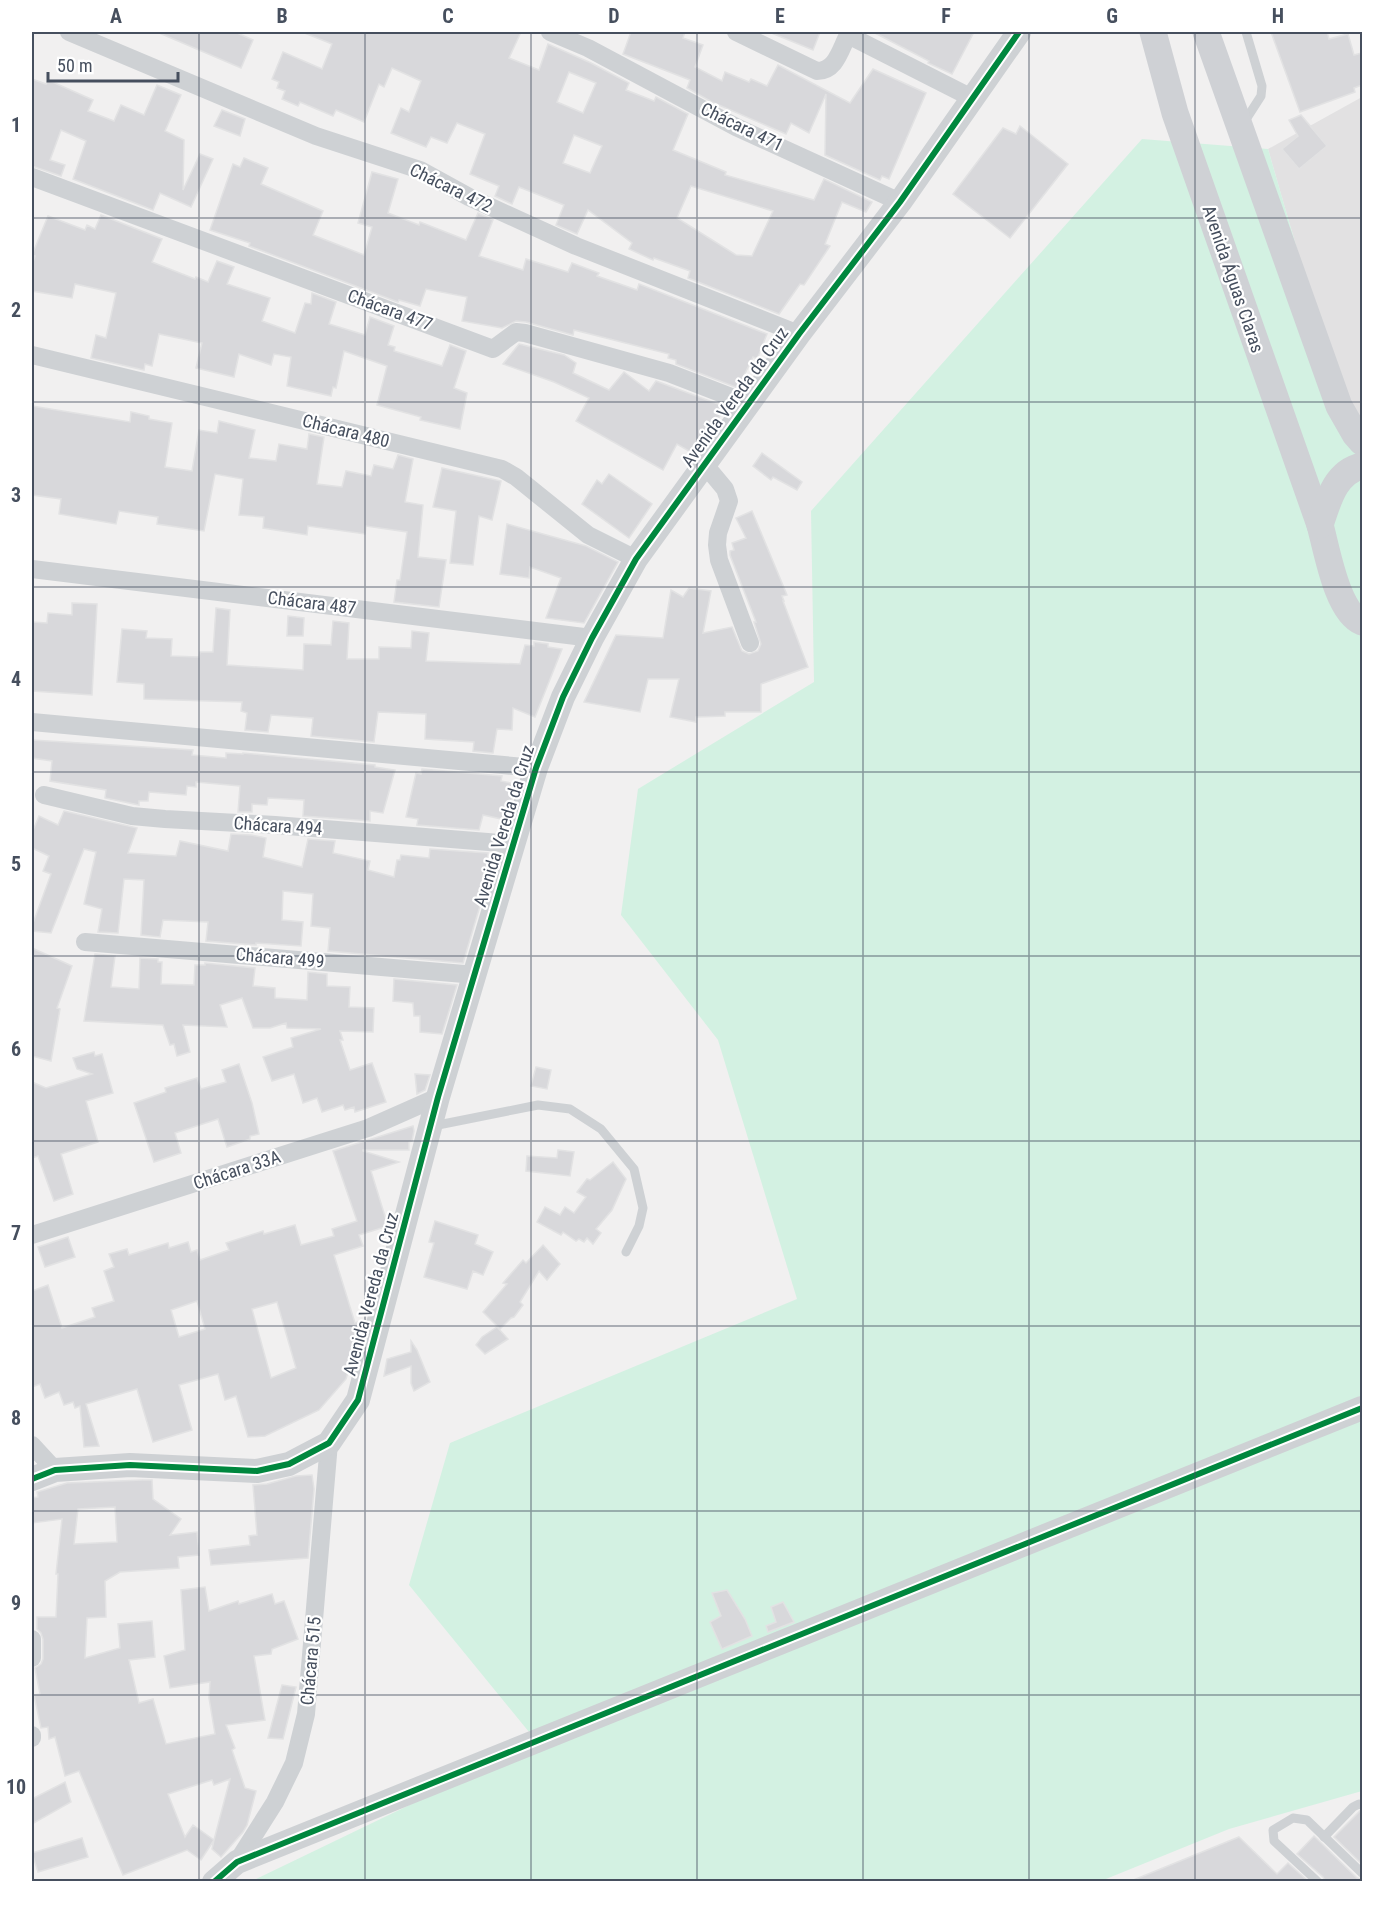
<svg xmlns="http://www.w3.org/2000/svg" width="1394" height="1913" font-family="'Roboto Condensed',sans-serif">
<rect width="100%" height="100%" fill="#f1f0f0"/>
<!-- education -->
<path fill="#e2e1e2" d="M1362,97V427L1346,418L1268,149Z"/>
<!-- green -->
<path fill="#d3f1e2" d="M1142,139L1268,149L1346,418L1362,427V1791L1229,1829L1101,1881L250,1882L538,1743L409,1585L450,1443L797,1299L718,1040L621,915L638,789L814,682L811,511Z"/>
<!-- building -->
<g fill="#d8d8db" stroke="#e2e2e3" stroke-width="1.5" fill-rule="evenodd">
<path d="M157,32H235L253,40L241,68Z"/>
<path d="M302,32H521L509,58L539,70L548,44L591,63L629,83L626,90L654,101L656,97L688,114L673,150L726,172L725,175L814,200L824,179L872,202L866,212L842,202L825,244L830,246L804,285L800,284L779,314L688,278L690,271L654,258L653,260L629,249L632,243L588,210L577,234L556,225L564,205L519,187L512,204L495,196L499,186L470,174L485,134L457,123L447,143L431,137L426,147L391,133L401,108L409,112L421,81L392,68L384,87L379,84L364,122L336,110L333,116L300,102L298,106L282,99L285,91L277,88L279,82L272,79L283,52L322,69L332,44ZM569,72L596,83L583,113L557,102ZM574,135L602,146L590,173L563,163ZM691,186L773,211L752,256L736,255L677,218Z"/>
<path d="M631,32H685L683,38L703,45L695,67L722,81L725,72L749,82L751,79L767,86L778,65L850,103L873,69L926,93L889,179L882,176L880,180L825,155L826,94L809,133L791,123L786,134L712,102L687,88L690,80L623,54Z"/>
<path d="M769,32H820L813,50Z"/>
<path d="M873,32H974L952,74L928,63L929,61Z"/>
<path d="M1271,32H1327L1329,39L1348,34L1354,55L1362,53V85L1354,88L1355,92L1300,112Z"/>
<path d="M32,79L46,84L48,80L93,100L88,111L114,121L121,105L144,115L157,85L181,95L165,131L184,140L183,190L200,154L213,159L191,207L160,193L153,210L73,179L86,141L61,130L50,160L65,165L61,176L32,166Z"/>
<path d="M222,110L245,119L240,136L214,126Z"/>
<path d="M1301,115L1327,146L1299,169L1282,149L1298,136L1289,120Z"/>
<path d="M1020,126L1068,164L1010,238L953,194L1003,128L1016,134Z"/>
<path d="M244,158L268,168L261,184L323,211L313,235L364,255L372,227L358,223L372,172L398,179L388,213L419,225L420,222L466,240L478,213L493,220L479,256L523,270L526,259L568,272L572,263L599,273L597,276L637,290L639,284L767,334L757,359L753,357L738,388L676,364V360L668,358L669,354L574,330L573,335L526,322L516,321L502,328L462,321L467,297L426,289L420,306L399,300L398,302L249,246L250,243L210,230L233,164L240,167Z"/>
<path d="M101,215L162,239L152,262L167,268L195,279L196,277L208,282L217,261L234,267L227,284L270,298L262,321L295,333L305,303L311,304L312,293L336,302L329,324L365,335L370,317L394,326L388,345L395,347L394,351L442,366L450,345L466,351L454,388L467,393L460,429L420,420L421,417L377,405L387,366L344,351L336,388L333,387L331,396L287,386L291,357L274,354L271,365L239,354L234,377L196,368L202,343L159,334L152,366L145,364L144,370L91,358L96,335L106,338L116,293L75,284L72,298L32,291V265L35,256L32,255L48,216L85,230L87,225L95,229Z"/>
<path d="M519,344L564,355L576,363L573,373L609,390L624,372L649,391L656,381L726,407L694,454L677,444L663,470L576,421L589,398L554,382L503,364Z"/>
<path d="M32,406L130,422L131,412L149,416V419L172,423L165,467L192,471L199,430L217,433L219,421L255,430L249,458L276,461L279,444L307,449L309,434L324,437L317,484L342,487L346,471L371,476L374,465L393,469L398,455L413,459L405,502L423,505L418,557L446,560L439,607L394,602L397,580H400L407,532L366,526L365,534L308,526L307,535L263,528L264,517L239,515L243,479L215,474L204,531L157,524L158,517L119,511L116,524L59,514L61,499L32,495Z"/>
<path d="M762,453L802,482L797,490L773,477L771,480L753,466Z"/>
<path d="M442,468L501,481L492,520L479,516L473,565L450,563L456,511L433,507Z"/>
<path d="M609,474L652,504L629,538L582,504L597,480L602,484Z"/>
<path d="M752,511L787,595L782,596L784,601H783L808,667L761,684V712H725V716L696,717V722L670,717L679,679H648L640,712L584,702L616,635L663,638L671,590L683,597L689,588L711,591L703,633L732,627L742,651L749,654L758,651L761,644L754,622H756L730,555V551L734,550L732,543L746,538L736,518Z"/>
<path d="M507,524L586,546L618,562L584,623L546,618L561,578L530,567L529,578L500,574Z"/>
<path d="M72,603L97,604L92,695L32,691V622L47,623L48,613L72,615Z"/>
<path d="M216,608L230,610L227,665L303,670L304,644L331,645L333,621L349,623L347,659H379V647L411,648L412,631L429,633L426,661L520,664L525,645L534,646V642L548,644V647L562,649L535,717L513,708L512,730L497,729L493,753L473,751L474,742L425,739L426,714L378,712L374,742L311,736L313,718L271,715L268,732L245,730L247,713L241,711L242,702L144,699V684L117,682L122,629L147,631L146,638L172,639L171,656L199,657L200,652H213Z"/>
<path d="M288,616L304,618L303,636H287Z"/>
<path d="M32,740L193,750L192,755L226,758V753L243,754V753L375,765V767L395,770L383,813L370,811V821L303,816L304,800L268,798L267,805L252,804V812H238L240,786L196,782V787L187,786L186,795L149,792L148,801H139V805L105,798L106,790L50,781L52,761L32,758Z"/>
<path d="M422,769L502,776L501,781L516,784L506,820L483,815L479,830L417,825L418,819L406,817L416,773L421,774Z"/>
<path d="M64,811L137,828L128,853L176,856L180,841L228,851L231,834L251,835L266,838L263,857L302,867L308,839L335,841L333,853L370,861L368,870L394,877L397,860H400L401,855L429,858L430,849L488,853L485,879H488L463,963L328,951L330,928L311,926L313,894L283,891L282,920L303,922L301,946L256,943V945L206,941L208,922L163,920L160,937L141,935L144,880L124,879L118,933L98,932L102,909L84,904L96,852L84,849L51,933L32,931V926L51,874L43,871L49,856L32,848V833L39,816L58,825Z"/>
<path d="M32,948L72,966L57,1008L60,1009L51,1061L32,1056Z"/>
<path d="M95,954L115,956L111,987L139,989L140,958L158,959V962H162L161,984L194,985L195,965H205V963L255,968L253,986L275,988V998L307,1000L308,972L327,974V986L350,987L349,1007L374,1008L373,1032L340,1031L343,1040H340L350,1070L372,1063L386,1102L355,1112L354,1107L345,1110L343,1105L322,1112L317,1098L303,1103L294,1074L272,1081L263,1057L293,1047L291,1038L321,1029L287,1028L286,1023L270,1028H253L242,998L220,1005L227,1027L183,1025L190,1052L177,1056L174,1044L170,1045L163,1025L84,1021Z"/>
<path d="M394,979L457,985L442,1034L420,1032V1016H414L413,1003L393,1001Z"/>
<path d="M94,1052L95,1056L102,1054L113,1093L86,1101L98,1142L61,1154L73,1194L54,1201L38,1156L32,1158V1082L46,1088L92,1074L77,1069L73,1058Z"/>
<path d="M239,1064L252,1103L259,1134L250,1136V1139L227,1147L218,1119L175,1133L181,1153L154,1162L134,1103L166,1092L165,1088L197,1078L201,1089L226,1082L222,1070Z"/>
<path d="M536,1067L551,1070L547,1089L531,1086Z"/>
<path d="M415,1074L430,1075L425,1090L417,1094Z"/>
<path d="M413,1126L414,1131L412,1141L409,1142V1150H363V1151L399,1162L371,1171L388,1226L359,1235L363,1246L334,1255L355,1323L364,1320L346,1379L319,1410L265,1436L248,1437L236,1396L225,1400L218,1374L179,1385L192,1430L153,1442L137,1389L86,1404L99,1446L84,1447L80,1406L75,1408L73,1402L64,1405L59,1392L45,1398L40,1384L32,1387V1291L48,1285L62,1328L95,1317L92,1308L114,1301L104,1271L114,1267L109,1254L127,1249L129,1255L168,1243L169,1248L188,1242L191,1252L197,1250L200,1260L229,1250L226,1243L263,1231L264,1234L295,1225L301,1245L334,1236L332,1229L357,1221L333,1151ZM197,1301L205,1329L179,1337L171,1310ZM277,1302L296,1368L271,1378L252,1309Z"/>
<path d="M558,1150L574,1152L570,1176L526,1171L527,1156L557,1158Z"/>
<path d="M613,1162L626,1179L612,1210L596,1229L601,1233L593,1244L587,1238L584,1242L579,1239L576,1241L563,1232L561,1235L537,1222L545,1207L560,1215L565,1207L574,1213L586,1197L577,1192L587,1179L590,1180Z"/>
<path d="M435,1221L478,1235L475,1244L493,1252L483,1275L473,1271L467,1289L424,1277L434,1243L429,1242Z"/>
<path d="M68,1237L75,1257L45,1267L38,1247Z"/>
<path d="M543,1245L560,1264L547,1280L539,1271L520,1302L523,1305L514,1317L511,1318L500,1329L483,1312L507,1284L503,1283L523,1260L526,1263Z"/>
<path d="M497,1327L508,1339L485,1354L476,1345L482,1337Z"/>
<path d="M411,1341L417,1350L430,1382L414,1391L411,1383V1366L384,1376L387,1359L411,1352Z"/>
<path d="M312,1475L314,1489L308,1558L211,1565L209,1550L250,1545L249,1536L257,1535L253,1485L267,1484L296,1476Z"/>
<path d="M143,1480H152L153,1499L181,1519L170,1535L197,1532L199,1555L178,1557L179,1568L120,1572L105,1581L106,1617L87,1618L85,1658L120,1648L118,1624L152,1621L155,1657L129,1660L139,1703L153,1699L166,1744L215,1734L209,1698L210,1682L170,1688L164,1656L185,1650L181,1590L205,1587L209,1611L238,1601L239,1604L272,1594L275,1604L284,1601L298,1639L272,1649L271,1654L254,1656L265,1720L226,1725L235,1748L232,1750L245,1788L256,1791L247,1825L243,1832L221,1857L212,1849L214,1840L201,1860L187,1850L123,1875L79,1771L65,1776L55,1737L49,1739L48,1727L41,1728L34,1695L40,1694L35,1668L41,1664L43,1659V1639L41,1633L37,1629V1617H56L58,1574H56L62,1519L32,1523V1498L38,1497L37,1492L67,1483ZM115,1507L117,1542L74,1544L78,1509ZM230,1779L214,1840L193,1825L185,1837L168,1794L212,1780L214,1785Z"/>
<path d="M727,1590L745,1619L752,1636L722,1649L710,1622L721,1616L712,1593Z"/>
<path d="M783,1602L794,1622L768,1632L766,1626L776,1622L771,1607Z"/>
<path d="M282,1685L296,1687L283,1739L268,1738Z"/>
<path d="M65,1782L71,1802L32,1824V1799Z"/>
<path d="M1360,1811L1362,1812V1864L1334,1837Z"/>
<path d="M1314,1836L1357,1878L1362,1880V1881H1325L1323,1877L1297,1854Z"/>
<path d="M1239,1837L1277,1874L1288,1863L1308,1881H1131Z"/>
<path d="M82,1838L88,1857L38,1872L32,1853Z"/>
</g>
<g fill="none" stroke-linecap="round" stroke-linejoin="round">
<!-- service -->
<g stroke="#ced1d4" stroke-width="9">
<path d="M1243,124L1261,96L1262,86L1246,32"/>
<path d="M433,1126L538,1105L570,1109L601,1129L634,1169L643,1208L639,1226L626,1252"/>
<path d="M1324,1837L1353,1807L1359,1804L1362,1805"/>
<path d="M1318,1882L1274,1841L1273,1830L1293,1818L1307,1820L1362,1873"/>
</g>
<!-- minor -->
<g stroke="#ced1d4" stroke-width="18">
<path d="M69,32L316,136L420,170L469,197L576,246L799,334"/>
<path d="M550,32L588,48L736,127L900,202"/>
<path d="M736,32L817,71C836,71 840,50 848,35L972,98"/>
<path d="M32,177L493,349L516,332L525,333L669,373L749,404"/>
<path d="M32,355L502,469L516,477L588,535L636,559"/>
<path d="M705,465L725,489L729,501L718,533L717,545L719,560L750,643"/>
<path d="M32,569L592,638"/>
<path d="M32,722L536,768"/>
<path d="M44,795L132,816L165,819L275,825L513,844"/>
<path d="M85,942L476,975"/>
<path d="M32,1235L368,1128L438,1097"/>
<path d="M32,1445L55,1470"/>
<path d="M32,1639V1658"/>
<path d="M32,1735V1738"/>
<path d="M237,1862L275,1802L294,1763L306,1714L329,1443"/>
</g>
<!-- tertiary -->
<g stroke="#ced1d4" stroke-width="24">
<path d="M32,1479L55,1470L130,1465L257,1471L289,1464L329,1443L358,1400L438,1097L536,768L563,697L592,638L636,559L799,334L900,202L1019,32"/>
<path d="M214,1882L237,1862L1362,1408"/>
</g>
<!-- secondary -->
<g stroke="#cfd1d5" stroke-width="27">
<path d="M1153,32L1175,113L1320,525C1327,550 1337,612 1362,622"/>
<path d="M1206,32L1339,406L1355,434L1362,442"/>
<path d="M1320,525C1328,501 1335,472 1362,466"/>
</g>
<defs>
<g id="cycleway">
<path d="M32,1479L55,1470L130,1465L257,1471L289,1464L329,1443L358,1400L438,1097L536,768L563,697L592,638L636,559L799,334L900,202L1019,32"/>
<path d="M214,1882L237,1862L1362,1408"/>
</g>
</defs>
<!-- cycleway casing -->
<use href="#cycleway" stroke="#fff" stroke-width="10"/>
<!-- cycleway -->
<use href="#cycleway" stroke="#00873e" stroke-width="6"/>
</g>
<!-- grid -->
<path fill="none" stroke="#464f5e" stroke-width="1.5" stroke-opacity="0.55" d="M199,32V1882M365,32V1882M531,32V1882M697,32V1882M863,32V1882M1029,32V1882M1195,32V1882M32,218H1362M32,402H1362M32,587H1362M32,772H1362M32,956H1362M32,1141H1362M32,1326H1362M32,1511H1362M32,1695H1362"/>
<g text-anchor="middle" stroke-width="4.5" stroke-linejoin="round" paint-order="stroke">
<!-- street labels -->
<g font-size="18" fill="#464f5e" stroke="#fff">
<text transform="translate(742 127) rotate(26)" y="6">Chácara 471</text>
<text transform="translate(451 188) rotate(26)" y="6">Chácara 472</text>
<text transform="translate(1233 279) rotate(71)" y="6">Avenida Águas Claras</text>
<text transform="translate(390 310) rotate(20)" y="6">Chácara 477</text>
<text transform="translate(735 397) rotate(-54)" y="6">Avenida Vereda da Cruz</text>
<text transform="translate(346 431) rotate(14)" y="6">Chácara 480</text>
<text transform="translate(312 603) rotate(7)" y="6">Chácara 487</text>
<text transform="translate(278 826) rotate(4)" y="6">Chácara 494</text>
<text transform="translate(504 826) rotate(-73)" y="6">Avenida Vereda da Cruz</text>
<text transform="translate(280 958) rotate(5)" y="6">Chácara 499</text>
<text transform="translate(237 1170) rotate(-18)" y="6">Chácara 33A</text>
<text transform="translate(371 1294) rotate(-75)" y="6">Avenida Vereda da Cruz</text>
<text transform="translate(311 1661) rotate(-85)" y="6">Chácara 515</text>
</g>
</g>
<!-- border -->
<rect width="1394" height="1913" fill="none" stroke="#ffffff" stroke-width="66"/>
<!-- scale -->
<path d="M48 72v9h130v-9" fill="none" stroke="#464f5e" stroke-width="3"/>
<text x="57" y="72" font-size="18" fill="#464f5e" stroke="#ffffff" stroke-width="4.5" paint-order="stroke">50 m</text>
<rect x="33" y="33" width="1328" height="1847" fill="none" stroke="#464f5e" stroke-width="2"/>
<g font-size="20" text-anchor="middle" font-weight="bold" fill="#464f5e">
<text x="116" y="23">A</text>
<text x="282" y="23">B</text>
<text x="448" y="23">C</text>
<text x="614" y="23">D</text>
<text x="780" y="23">E</text>
<text x="946" y="23">F</text>
<text x="1112" y="23">G</text>
<text x="1278" y="23">H</text>
<text x="16" y="132">1</text>
<text x="16" y="317">2</text>
<text x="16" y="502">3</text>
<text x="16" y="686">4</text>
<text x="16" y="871">5</text>
<text x="16" y="1056">6</text>
<text x="16" y="1240">7</text>
<text x="16" y="1425">8</text>
<text x="16" y="1610">9</text>
<text x="16" y="1794">10</text>
</g>
</svg>
